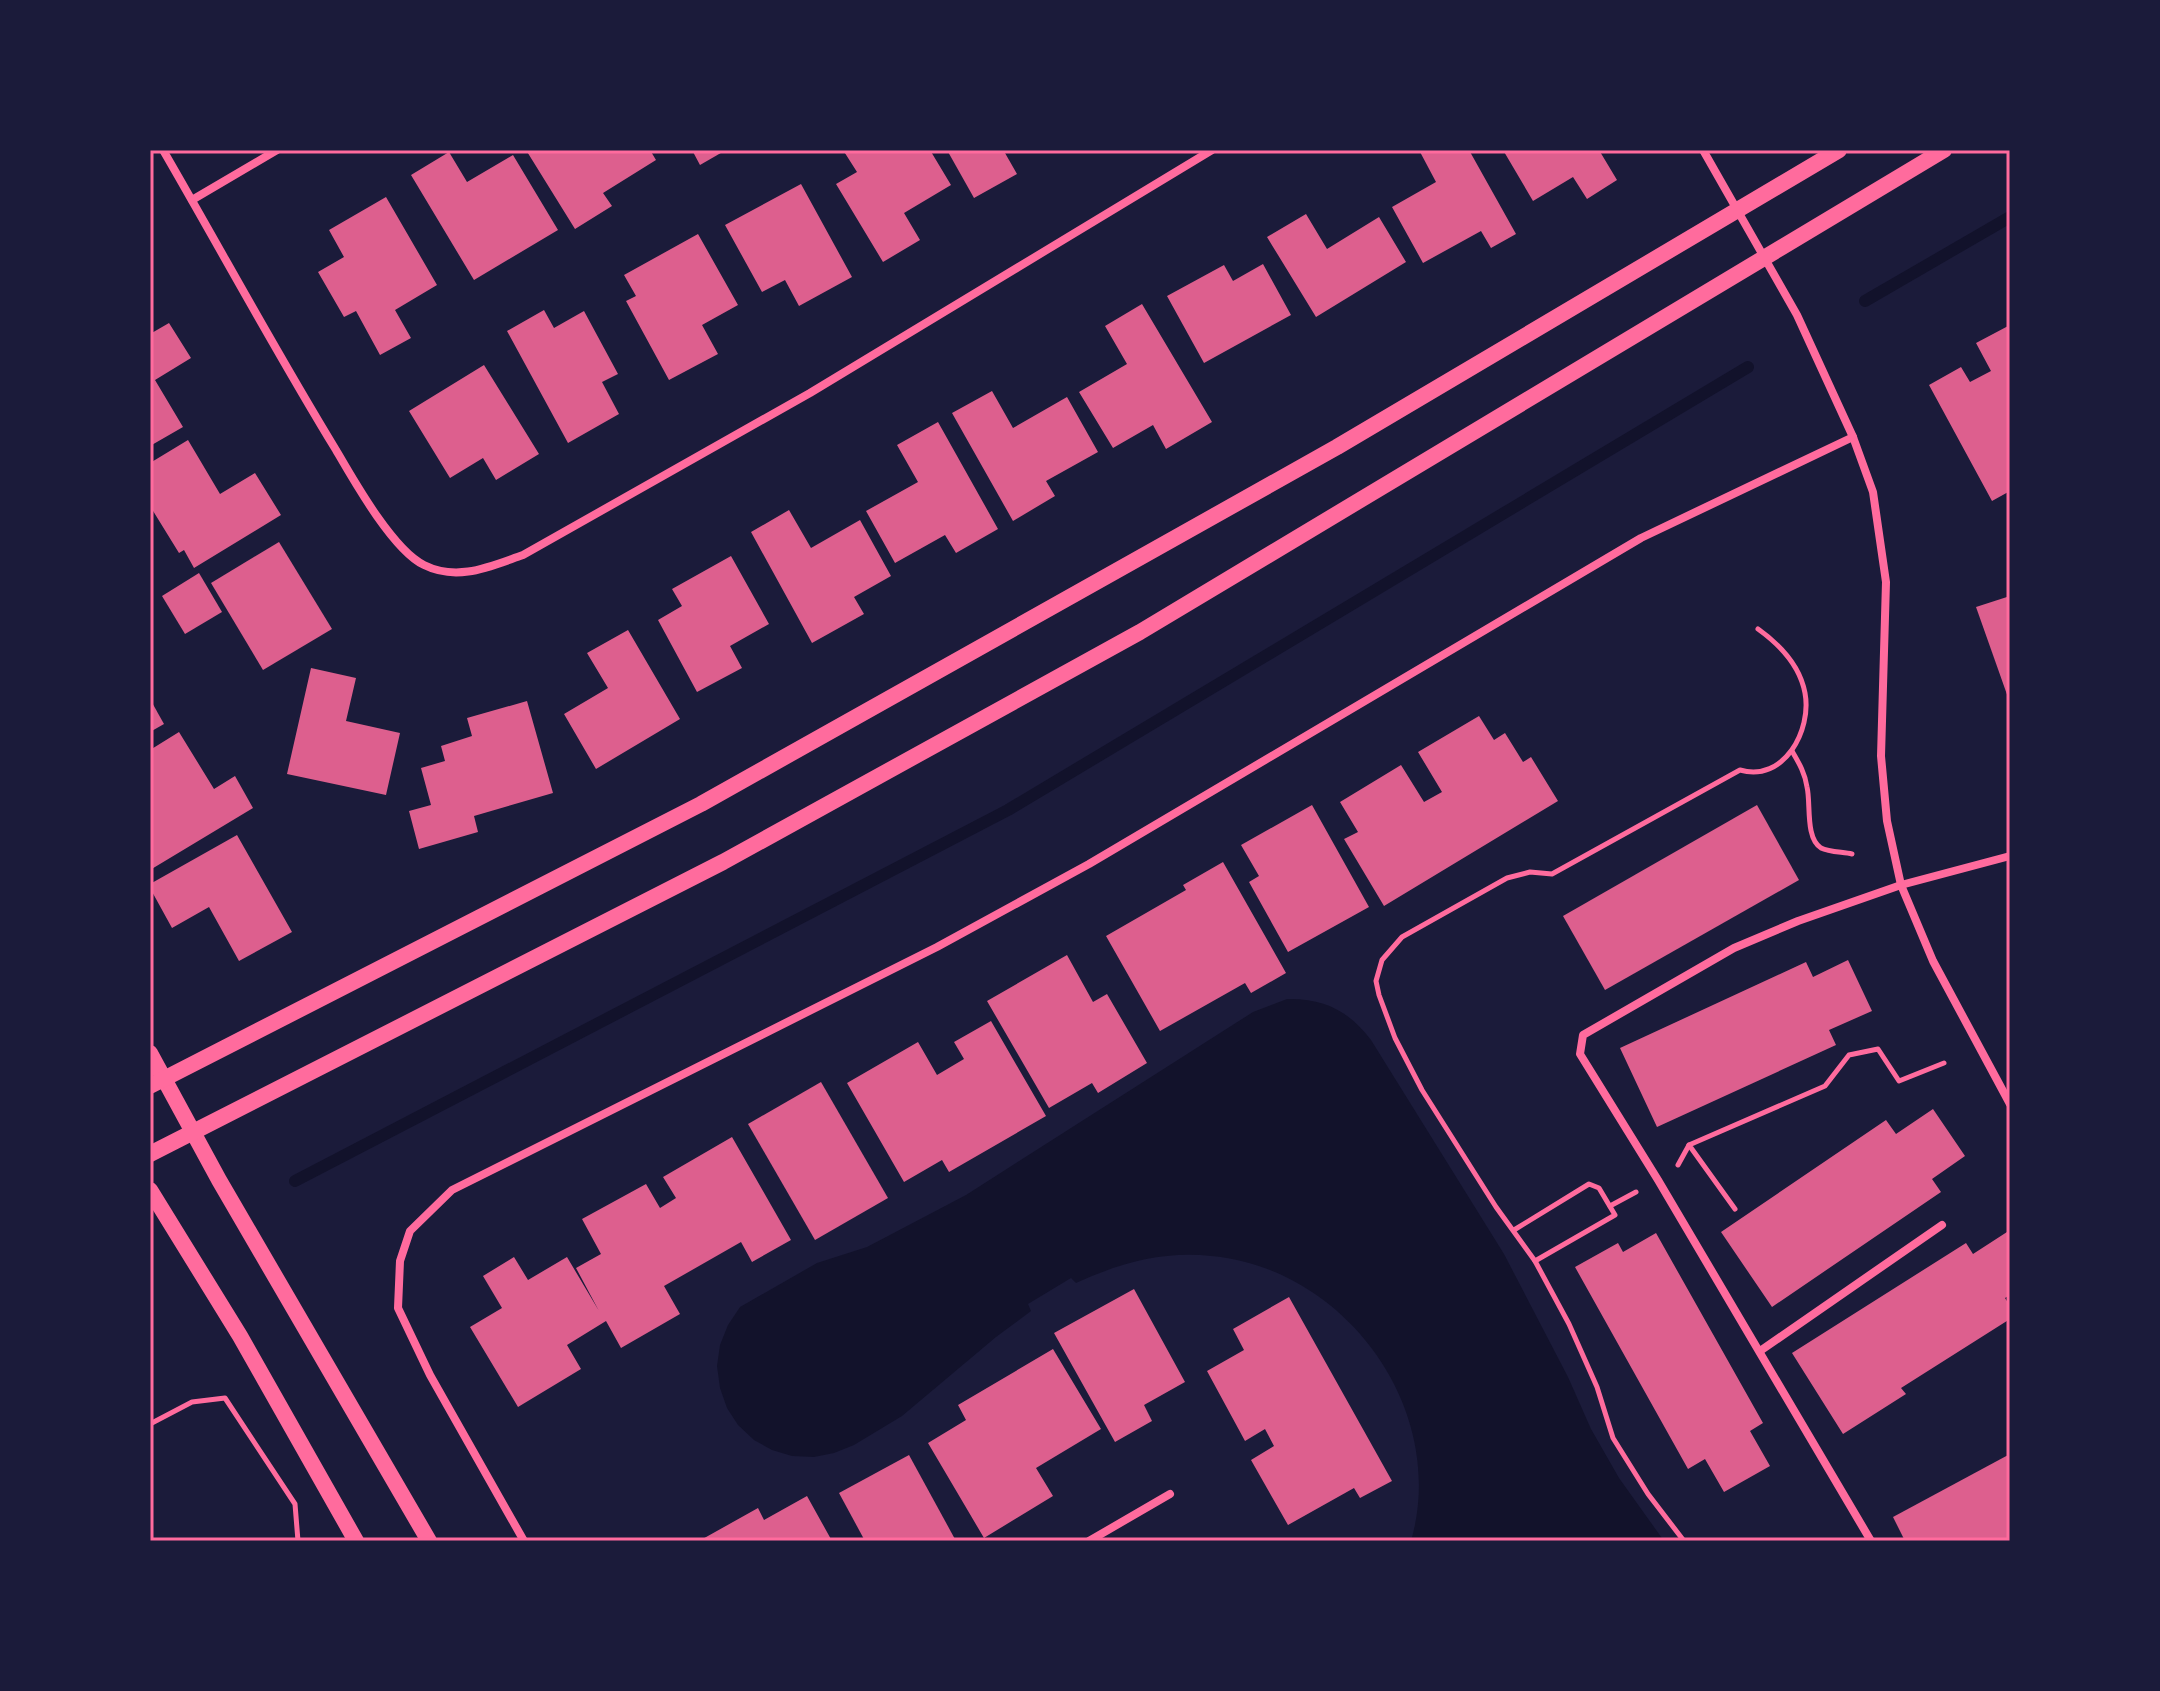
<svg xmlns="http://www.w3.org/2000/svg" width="2160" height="1691" font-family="'Fira Sans',sans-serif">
<rect width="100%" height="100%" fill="#1b1b3a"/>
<!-- water -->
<path fill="#12122b" d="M1287,999C1324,998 1349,1011 1371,1040L1504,1254L1568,1377L1591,1429L1619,1478L1664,1541H1411C1449,1409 1345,1268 1211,1256C1163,1251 1120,1263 1076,1283L1071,1278L1028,1304L1031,1311L996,1337L902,1416L854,1445L834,1453L814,1457L792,1456L772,1450L754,1440L738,1425L727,1408L720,1388L717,1366L720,1345L728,1325L740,1307L817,1263L867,1247L966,1195L1253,1012Z"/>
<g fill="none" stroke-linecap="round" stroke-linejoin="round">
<!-- stream -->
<g stroke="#12122b" stroke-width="12">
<path d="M1865,301L2010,217"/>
<path d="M295,1181L1008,810L1748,367"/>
</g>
</g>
<!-- building -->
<g fill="#dd5f8e">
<path d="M526,150H650L656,160L603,193L612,206L575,229Z"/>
<path d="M692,150H726L700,165Z"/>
<path d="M843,150H930L951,185L904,213L920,240L883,262L836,184L857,172Z"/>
<path d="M947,150H1011L1005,153L1017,174L974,198Z"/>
<path d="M1419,150H1469L1516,234L1491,248L1481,231L1423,263L1392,207L1436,182Z"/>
<path d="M1503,150H1599L1617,180L1587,199L1573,177L1533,201Z"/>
<path d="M449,152L467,182L513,155L558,230L474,280L411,175Z"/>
<path d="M801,184L852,277L799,306L785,280L762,292L725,225Z"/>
<path d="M386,197L437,285L395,310L411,338L380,355L356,311L344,317L318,272L344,257L329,230Z"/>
<path d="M1306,214L1327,249L1379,217L1406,262L1316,317L1267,237Z"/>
<path d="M698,234L738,305L702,325L718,354L669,380L626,301L636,296L624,275Z"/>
<path d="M1263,264L1291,315L1204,363L1167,296L1224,265L1233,281Z"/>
<path d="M1142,304L1212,422L1166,449L1153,425L1113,448L1079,392L1127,364L1105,326Z"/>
<path d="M544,310L554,328L584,311L618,374L602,382L619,414L568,443L507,331Z"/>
<path d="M169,323L191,358L155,380L183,427L150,446V334Z"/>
<path d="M2010,325V445L2008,446L2010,450V491L1992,501L1929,385L1961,367L1970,382L1991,371L1976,343Z"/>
<path d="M484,365L539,454L496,480L483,458L450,478L409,411Z"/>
<path d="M992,391L1013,428L1067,397L1098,452L1046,481L1055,496L1013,521L952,413Z"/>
<path d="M938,422L998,529L956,553L945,535L895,563L866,511L918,482L897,445Z"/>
<path d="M188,440L220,494L255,473L281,515L194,568L184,550L179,553L150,506V463Z"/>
<path d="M789,510L811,548L860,520L891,576L854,597L864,614L812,643L751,532Z"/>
<path d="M279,542L332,629L263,670L211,583Z"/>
<path d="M731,556L769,624L730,646L742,668L697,692L658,620L682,606L672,589Z"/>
<path d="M199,573L222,612L185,634L162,596Z"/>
<path d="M2010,596V703L1976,607Z"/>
<path d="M628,630L680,719L596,769L564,714L608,688L587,653Z"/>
<path d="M311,668L356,678L346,721L400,733L386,795L287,774Z"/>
<path d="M150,699L164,724L150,732Z"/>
<path d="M527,701L553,793L474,816L478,832L419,849L409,811L431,805L421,768L445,761L441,746L472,736L467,718Z"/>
<path d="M1479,716L1494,740L1505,733L1523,762L1531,757L1558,801L1384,906L1344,839L1358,832L1340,802L1401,765L1424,802L1442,792L1418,752Z"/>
<path d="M179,732L214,789L235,776L253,808L150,870V750Z"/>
<path d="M1312,805L1369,907L1288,952L1249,882L1259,876L1241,845Z"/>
<path d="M1757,805L1799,880L1605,990L1563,916Z"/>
<path d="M237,835L292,932L239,961L209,907L172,928L150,888V884Z"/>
<path d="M1223,862L1286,973L1251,993L1245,983L1160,1031L1106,936L1186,890L1183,885Z"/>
<path d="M1067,955L1093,1002L1107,994L1147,1063L1098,1093L1092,1083L1049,1108L987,1001Z"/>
<path d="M1848,960L1872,1011L1829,1030L1836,1045L1657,1127L1620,1048L1806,962L1813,977Z"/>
<path d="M991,1021L1046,1116L949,1172L942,1160L904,1182L847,1083L918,1042L937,1075L964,1059L954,1042Z"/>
<path d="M821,1082L888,1198L815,1240L748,1124Z"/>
<path d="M1933,1109L1965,1156L1932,1179L1941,1192L1772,1307L1721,1232L1886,1120L1896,1134Z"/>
<path d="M732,1137L791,1240L752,1262L741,1242L664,1286L680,1314L621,1348L606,1321L567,1345L581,1369L518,1407L470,1327L502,1308L483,1276L514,1257L528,1280L567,1257L599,1311L576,1268L601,1254L582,1219L646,1184L660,1208L676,1198L663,1177Z"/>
<path d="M2007,1232L2010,1238V1295L2005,1298L2010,1306V1319L1901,1388L1906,1394L1843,1434L1792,1353L1966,1243L1973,1254Z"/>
<path d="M1656,1233L1763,1423L1750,1431L1770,1466L1724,1492L1705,1459L1688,1469L1575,1267L1618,1243L1623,1252Z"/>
<path d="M1134,1289L1185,1382L1144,1405L1152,1421L1115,1442L1054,1333Z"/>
<path d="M1289,1297L1392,1481L1360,1498L1354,1488L1288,1525L1251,1460L1274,1446L1265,1429L1245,1441L1207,1371L1244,1350L1233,1329Z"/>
<path d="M1053,1349L1101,1429L1036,1468L1053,1496L984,1538L928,1443L966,1420L958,1405Z"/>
<path d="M2010,1454V1541H1905L1893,1517Z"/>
<path d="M909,1455L956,1541H865L839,1493Z"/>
<path d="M807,1496L832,1541H699L758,1508L764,1520Z"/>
</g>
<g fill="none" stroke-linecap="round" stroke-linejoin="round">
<!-- path -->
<g stroke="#ff6b9d" stroke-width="5">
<path d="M1792,751C1799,763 1805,773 1807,787C1811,803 1805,838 1821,848C1829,852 1843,852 1852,854"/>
<path d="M1678,1165L1689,1145"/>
<path d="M1610,1206L1636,1192"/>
<path d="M1735,1209L1689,1145L1825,1086L1849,1055L1878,1049L1899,1081L1944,1063"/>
<path d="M1514,1230L1589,1184L1599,1188L1615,1215L1535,1261"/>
<path d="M150,1424L192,1402L225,1398L295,1504L298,1541"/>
<path d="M1684,1541L1648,1494L1613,1438L1597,1387L1569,1324L1535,1261L1496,1207L1422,1090L1395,1038L1379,995L1376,981L1382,960L1402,937L1507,878L1530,872L1552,874L1740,770C1784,783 1812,730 1805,693C1800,666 1779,644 1758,629"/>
</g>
<!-- minor -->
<g stroke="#ff6b9d" stroke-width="8">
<path d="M163,150C221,250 276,352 336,450C354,481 393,550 424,565C458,582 491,566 523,555L810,393L1212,150"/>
<path d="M1703,150L1797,315L1853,437L1873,492L1886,582L1881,756L1887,821L1901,885L1933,961L2010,1104"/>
<path d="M192,200L277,150"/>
<path d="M1760,1351L1942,1225"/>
<path d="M524,1541L430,1375L398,1308L400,1261L410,1231L452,1190L937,947L1089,864L1641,538L1853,437"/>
<path d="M1089,1541L1170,1494"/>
<path d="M1871,1541L1658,1180L1580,1054L1583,1035L1734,948L1798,921L1901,885L2010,856"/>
</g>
<!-- secondary -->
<g stroke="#ff6b9d" stroke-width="16">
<path d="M150,1053L219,1180L429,1541"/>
<path d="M150,1086L701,804L1337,447L1839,150"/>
<path d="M150,1154L723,862L1140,632L1944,150"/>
<path d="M150,1190L240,1336L356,1541"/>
</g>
</g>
<!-- border -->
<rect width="2160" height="1691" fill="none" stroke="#1b1b3a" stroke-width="304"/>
<rect x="152" y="152" width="1856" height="1387" fill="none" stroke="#ff6b9d" stroke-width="3"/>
</svg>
